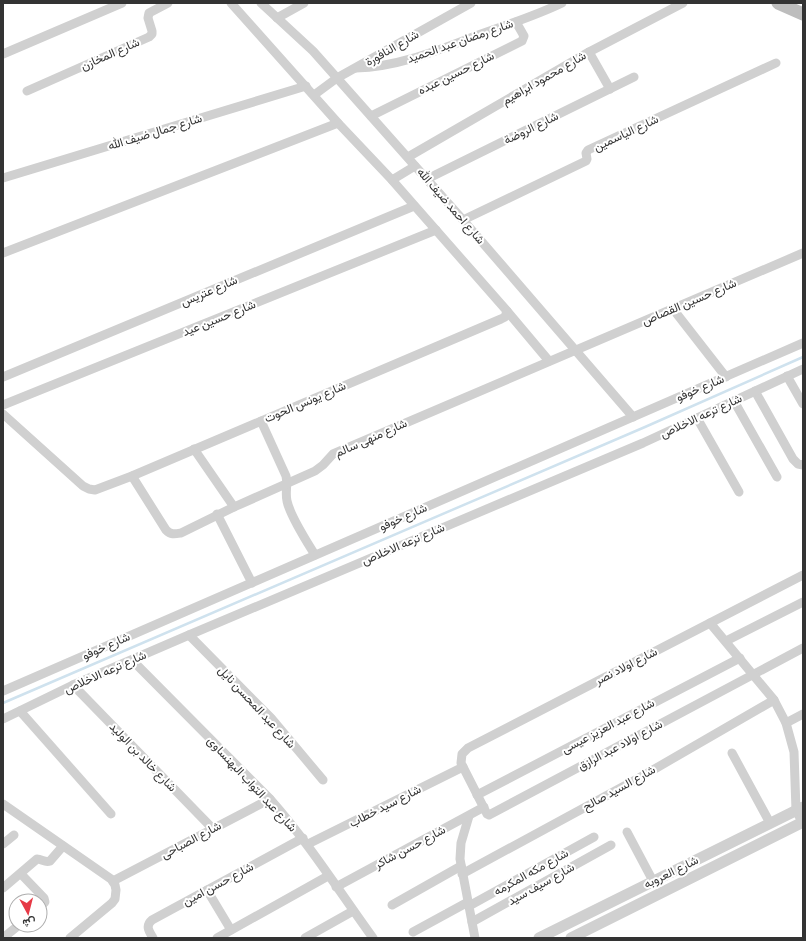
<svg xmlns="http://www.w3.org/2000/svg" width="806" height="941" font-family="'Source Sans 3',Vazirmatn,sans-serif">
<rect width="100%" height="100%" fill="#fff"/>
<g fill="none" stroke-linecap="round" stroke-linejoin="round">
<!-- stream -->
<path stroke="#cfe2ee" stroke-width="2.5" d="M3,703L645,427L803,357"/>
<!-- minor -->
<g stroke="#d0d0d0" stroke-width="9">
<path d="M231,3L338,123L392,180L507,311L549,361"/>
<path d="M261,3L313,51L337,78L463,220L633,417"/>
<path d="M277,18L304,3"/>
<path d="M589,52L610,89"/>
<path d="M3,54L122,3"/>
<path d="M356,68C397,67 436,51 473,37C503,26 533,17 562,3"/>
<path d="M27,91L149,37L152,34V31L148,18L149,13L168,3"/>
<path d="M314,95L337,78L471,3"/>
<path d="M371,116L522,41L524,36L516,22"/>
<path d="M408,157L589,52L683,3"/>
<path d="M3,178L306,86"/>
<path d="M427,179L634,77"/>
<path d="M392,180L415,166"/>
<path d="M463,220L586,161L587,159L586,153L588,150L776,63"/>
<path d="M3,253L338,123"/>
<path d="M673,309L726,377"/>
<path d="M787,376L803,404"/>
<path d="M3,377L414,206"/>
<path d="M755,391L793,459L798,464L803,465"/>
<path d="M734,401L777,477"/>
<path d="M3,405L436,230"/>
<path d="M3,414L83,486L89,489L95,490L132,476L501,319L505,317L507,311"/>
<path d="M697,418L739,492"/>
<path d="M261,421L286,476C288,485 285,493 287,501C290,516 307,542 315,555"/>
<path d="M194,449L234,507"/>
<path d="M132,476L166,530C171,535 175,534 181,533L234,507L315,471L323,465L333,454L803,253"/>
<path d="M217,514L252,583"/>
<path d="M803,575L468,748L462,754L461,763L487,814L489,815L803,648"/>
<path d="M710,623L774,700L786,723L794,752L796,810L802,822"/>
<path d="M189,635L271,718L323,780"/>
<path d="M726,641L803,602"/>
<path d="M132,660L270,799C308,842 339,891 373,938"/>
<path d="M73,685L213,829"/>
<path d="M3,691L803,343"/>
<path d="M20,711L111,814"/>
<path d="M3,719L73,685L189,635L643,443L803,369"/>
<path d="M786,723L803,714"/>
<path d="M732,753L770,823"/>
<path d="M477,795L740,658"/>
<path d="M3,804L111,879L115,885L116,890L115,899L112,903L70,938"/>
<path d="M469,816L461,843L460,859L475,938"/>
<path d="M627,832L653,881"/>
<path d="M3,844L14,835"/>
<path d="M308,844L463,767"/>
<path d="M21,874L44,898L45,902L40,907"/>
<path d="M462,874L639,778L774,700"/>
<path d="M113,881L270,799"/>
<path d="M336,887L484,807"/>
<path d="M3,888L37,859C42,859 45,863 50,861L63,846"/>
<path d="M207,890L231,930"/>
<path d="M392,905L461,866"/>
<path d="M469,906L594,837"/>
<path d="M472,922L611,845"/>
<path d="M413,932L468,902"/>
<path d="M3,938L19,925"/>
<path d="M153,938C149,931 145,926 152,920L303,838"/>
<path d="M217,938L328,876"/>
<path d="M305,938L353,911"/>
</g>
<!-- tertiary -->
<g stroke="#d0d0d0" stroke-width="11">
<path d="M539,938L803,807"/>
<path d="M571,938L803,822"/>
</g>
<!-- secondary -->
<path stroke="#bdbdbd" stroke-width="13" d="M778,3L803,14"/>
</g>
<g text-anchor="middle" stroke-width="4" stroke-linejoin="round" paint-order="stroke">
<!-- street labels -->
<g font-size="12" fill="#333" stroke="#fff">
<text transform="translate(460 41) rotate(-19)" y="4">شارع رمضان عبد الحميد</text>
<text transform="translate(392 48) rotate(-30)" y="4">شارع النافورة</text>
<text transform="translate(110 54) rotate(-24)" y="4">شارع المخازن</text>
<text transform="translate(456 73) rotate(-26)" y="4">شارع حسين عبده</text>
<text transform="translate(544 78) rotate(-30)" y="4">شارع محمود ابراهيم</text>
<text transform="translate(531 128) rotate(-26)" y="4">شارع الروضة</text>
<text transform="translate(155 132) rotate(-17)" y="4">شارع جمال ضيف الله</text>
<text transform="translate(626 133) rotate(-25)" y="4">شارع الياسمين</text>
<text transform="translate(451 206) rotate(49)" y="4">شارع احمد ضيف الله</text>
<text transform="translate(209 291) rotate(-23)" y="4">شارع عتريس</text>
<text transform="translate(689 302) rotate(-23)" y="4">شارع حسين القصاص</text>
<text transform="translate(219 318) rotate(-22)" y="4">شارع حسين عيد</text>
<text transform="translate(700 388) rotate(-23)" y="4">شارع خوفو</text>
<text transform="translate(305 402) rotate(-23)" y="4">شارع يونس الحوت</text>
<text transform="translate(701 416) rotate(-25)" y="4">شارع ترعه الاخلاص</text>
<text transform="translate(371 438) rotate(-24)" y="4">شارع منهى سالم</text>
<text transform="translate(403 517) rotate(-24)" y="4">شارع خوفو</text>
<text transform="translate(403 544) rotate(-23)" y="4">شارع ترعه الاخلاص</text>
<text transform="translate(106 646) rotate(-24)" y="4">شارع خوفو</text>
<text transform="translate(626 666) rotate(-27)" y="4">شارع اولاد نصر</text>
<text transform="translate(105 672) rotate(-24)" y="4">شارع ترعه الاخلاص</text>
<text transform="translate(257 707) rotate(47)" y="4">شارع عبد المحسن نايل</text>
<text transform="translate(608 726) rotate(-28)" y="4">شارع عبد العزيز عيسى</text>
<text transform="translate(620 745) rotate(-28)" y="4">شارع اولاد عبد الرازق</text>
<text transform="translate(143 757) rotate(46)" y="4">شارع خالد بن الوليد</text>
<text transform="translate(252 784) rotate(47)" y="4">شارع عبد التواب البهنساوى</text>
<text transform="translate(619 788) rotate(-29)" y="4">شارع السيد صالح</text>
<text transform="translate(385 806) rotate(-27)" y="4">شارع سيد خطاب</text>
<text transform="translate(191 840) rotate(-28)" y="4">شارع الصباحى</text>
<text transform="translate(410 847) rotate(-28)" y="4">شارع حسن شاكر</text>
<text transform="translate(531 872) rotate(-29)" y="4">شارع مكه المكرمه</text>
<text transform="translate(671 872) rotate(-26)" y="4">شارع العروبه</text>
<text transform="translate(218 884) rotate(-28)" y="4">شارع حسن امين</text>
<text transform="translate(541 884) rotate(-29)" y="4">شارع سيف سيد</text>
</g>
</g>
<!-- border -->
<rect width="806" height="941" fill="none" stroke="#333333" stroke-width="8"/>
<!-- north arrow -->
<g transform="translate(28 913) rotate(173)"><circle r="19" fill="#ffffff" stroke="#adadad"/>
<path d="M0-3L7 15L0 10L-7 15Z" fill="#e63946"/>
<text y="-6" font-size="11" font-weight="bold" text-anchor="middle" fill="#333333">ش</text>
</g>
</svg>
